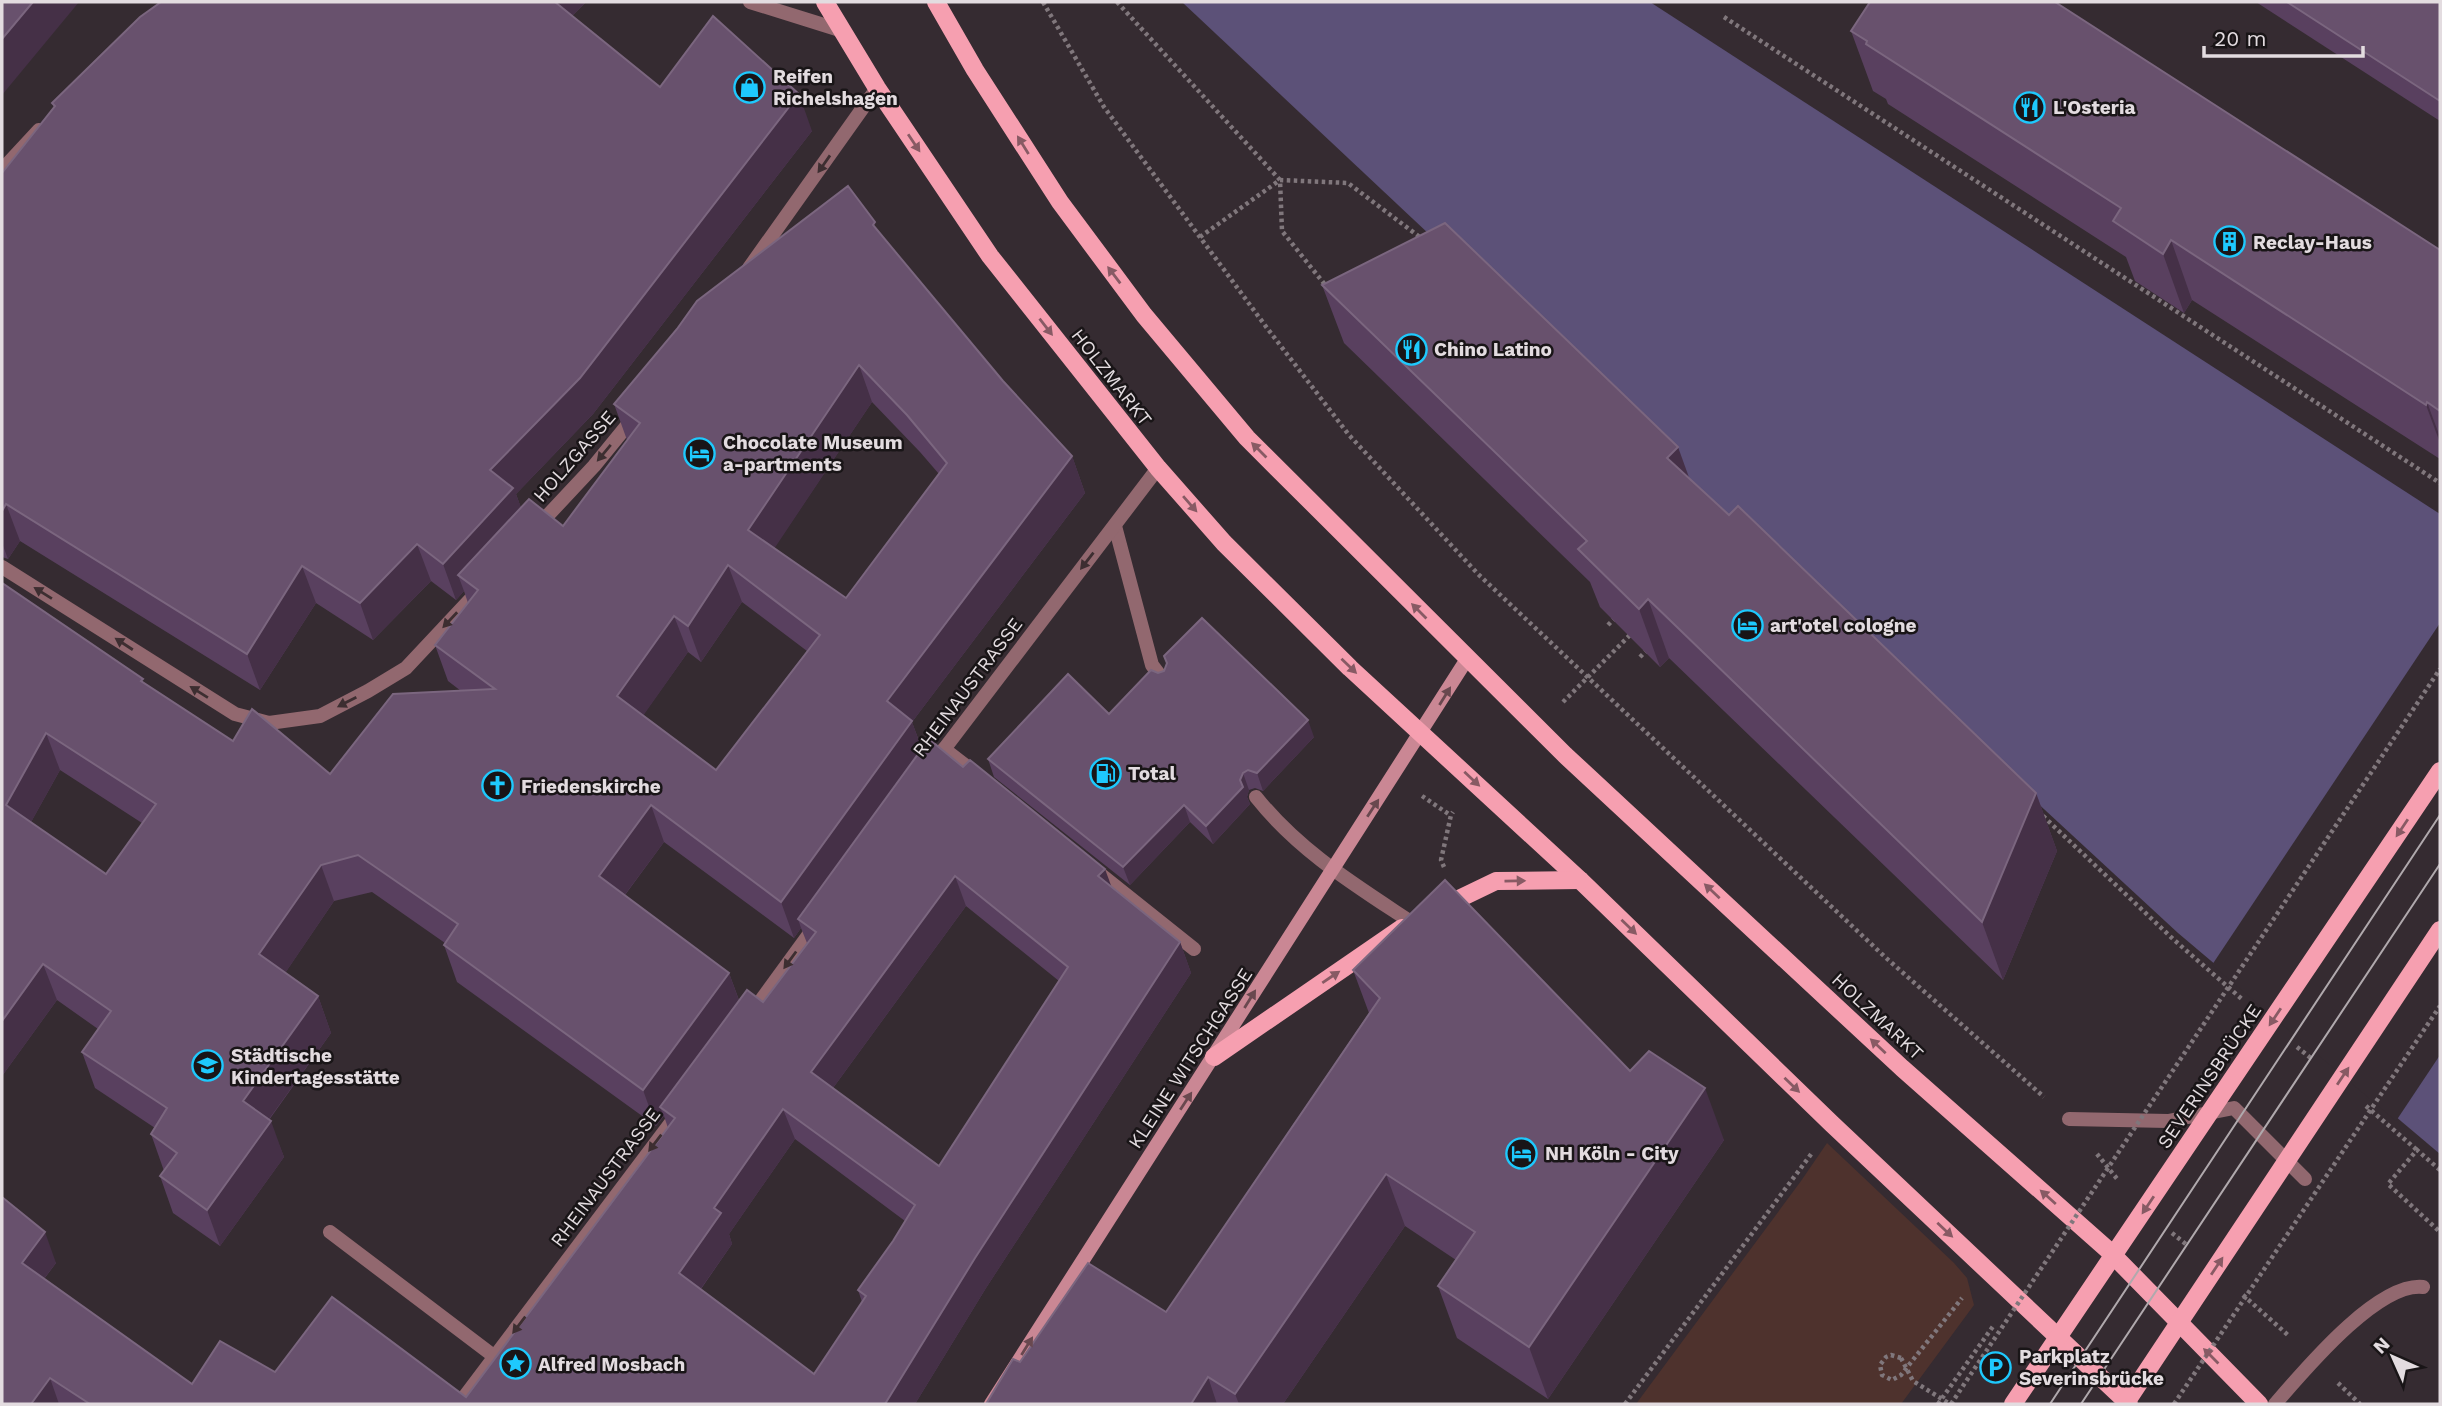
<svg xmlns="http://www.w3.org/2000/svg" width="2442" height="1406" font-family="'Work Sans',sans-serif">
<rect width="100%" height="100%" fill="#352b31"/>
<!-- green -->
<path fill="#4e322d" d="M1827,1143L1954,1263L1967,1278L1974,1305L1901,1404H1636L1801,1181Z"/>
<!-- water -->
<path fill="#5c5178" d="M1182,2H1650L2440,514V1154L2178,933L1875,653Z"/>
<!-- pier -->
<path fill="#352b31" d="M2440,623V1055L2396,1121L2212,965Z"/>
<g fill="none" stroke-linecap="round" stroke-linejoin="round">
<!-- path -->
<g stroke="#80777c" stroke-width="4.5" stroke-dasharray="3.5 3.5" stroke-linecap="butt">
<path d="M1043,2L1104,107L1267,328L1349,435L1478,574L1885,957L2044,1097"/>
<path d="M1117,2L1280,180L1282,231L1326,286"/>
<path d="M1724,17L2440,483"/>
<path d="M1200,237L1280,180L1348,183L1421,238"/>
<path d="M1608,625L1617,616"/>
<path d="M1640,657L1649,648"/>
<path d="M1563,702L1631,634"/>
<path d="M1422,796L1450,815"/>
<path d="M2043,816L2173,939L2243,1000"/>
<path d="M1444,867L1441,860L1451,815L1453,812"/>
<path d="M2297,1047L2312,1059"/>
<path d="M2366,1106L2417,1150"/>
<path d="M2097,1154L2118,1180"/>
<path d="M2440,1170L2417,1150L2388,1184L2440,1232"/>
<path d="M2172,1233L2187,1245"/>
<path d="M2243,1295L2289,1336"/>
<path d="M1901,1358L1891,1355L1886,1357L1880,1365L1882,1375L1892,1380L1901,1375L1962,1298"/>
<path d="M2338,1383L2360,1404"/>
<path d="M1625,1404L1812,1153"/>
<path d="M1938,1404L1994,1325"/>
</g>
<!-- lane -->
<g stroke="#92686f" stroke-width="14">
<path d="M750,2L843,31"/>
<path d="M1115,526L1152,665L1164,681"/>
<path d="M944,749L979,776"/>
<path d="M1256,797C1299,851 1355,885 1411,922"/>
<path d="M1095,870L1194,949"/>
<path d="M2069,1119L2168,1121L2234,1108L2305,1179"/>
<path d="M330,1232L495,1357"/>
<path d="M2275,1404C2303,1372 2377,1282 2423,1287"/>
</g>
<!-- street -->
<g stroke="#92686f" stroke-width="14">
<path d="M2,170L39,130"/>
<path d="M749,268L877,88"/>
<path d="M536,528L594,466L634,417"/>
<path d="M2,567L235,714L269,723L320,716L368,691L406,668L480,589"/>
<path d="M932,765L1158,468"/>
<path d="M751,1014L815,926"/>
<path d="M459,1404L679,1112"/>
</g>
<!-- secondary -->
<path stroke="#ca8794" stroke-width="14" d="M991,1404L1467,659"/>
<!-- primary -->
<g stroke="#f69fb0" stroke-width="18">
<path d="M825,2L877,88L990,256L1158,468L1224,543L1350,668L1580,880L1832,1124L2129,1404"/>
<path d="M936,2L975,70L1060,202L1144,315L1247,438L1565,755L1902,1068L2108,1250L2259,1404"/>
<path d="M1442,907L1496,881L1580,880"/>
<path d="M1214,1057L1402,928"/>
</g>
<!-- tram -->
<g stroke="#b0a9ad" stroke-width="2">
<path d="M2050,1404L2440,815"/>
<path d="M2081,1404L2440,864"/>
</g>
<!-- path-bridge -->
<g stroke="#80777c" stroke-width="4.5" stroke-dasharray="3.5 3.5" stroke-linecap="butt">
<path d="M1901,1358L1913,1381L1950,1404"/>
<path d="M1951,1404L2440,669"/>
<path d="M2174,1404L2440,1006"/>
</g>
<!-- primary-bridge -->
<g stroke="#f69fb0" stroke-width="18">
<path d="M2013,1404L2440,771"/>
<path d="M2125,1404L2440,930"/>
</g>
</g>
<!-- wall -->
<g fill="#59405f" fill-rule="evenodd">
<path d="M161,2H586L572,16L660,87L812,131L593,414L516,494L521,508L563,526L627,440L614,404L879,233L1003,381L1072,456L1085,493L912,722L922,749L1112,887L1180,942L1191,973L986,1288L915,1404H2V1197L56,1263L44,1279L192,1384L275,1372L466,1397L668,1128L664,1116L656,1126L457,982L444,945L445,943L372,892L334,901L285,973L318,996L331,1033L269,1120L284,1157L220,1246L173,1213L160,1176L164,1171L151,1134L155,1128L95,1088L82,1052L98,1029L57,1000L2,1076V583L144,683L233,741L330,774L461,691L448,681L435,645L468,603L464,591L456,600L431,581L373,640L316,603L260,690L20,541L8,559L2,557V173L54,108L52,103ZM872,402L920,452L939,474L846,598L774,548ZM742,602L807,651L716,770L643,715L688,652L701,662ZM60,770L142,823L106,874L31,822ZM664,842L794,938L801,928L807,943L763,1002L739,1000L729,973L625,895ZM966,906L1059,981L939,1166L833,1088ZM795,1139L905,1221L893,1241L858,1290L862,1302L814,1374L701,1289L732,1244L729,1234Z"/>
<path d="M2256,2H2440V121Z"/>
<path d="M1851,31L2440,250V459L2192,300L2184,313L2135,281L2126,257L1888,104L1886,99L1873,91Z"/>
<path d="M1322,285L1689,479L2036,793L2057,851L2003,980L1669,658L1660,667L1600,607L1590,582L1344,343Z"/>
<path d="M1109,714L1314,737L1263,791L1255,788L1249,790L1247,797L1250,804L1213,844L1190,822L1130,885L994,777L988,759Z"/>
<path d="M1353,970L1630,1071L1724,1140L1548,1399L1457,1338L1438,1286L1456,1260L1405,1226L1283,1404H986L1020,1362L1166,1312L1369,1013Z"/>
</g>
<!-- shaded-wall -->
<g fill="#453047">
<path d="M33,2H79L2,95V39Z"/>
<path d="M548,2H586L558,30Z"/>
<path d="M799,94L812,131L593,414L516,494L527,524L458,575L464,591L456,600L443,564L490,470Z"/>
<path d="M2171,240L2192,300L2184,313L2163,254Z"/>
<path d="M859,365L872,402L762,567L748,530Z"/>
<path d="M2427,402L2440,437V443L2426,405Z"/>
<path d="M1678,447L1699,505L1667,458Z"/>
<path d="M1072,456L1085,493L912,722L925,758L798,919L801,928L794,938L781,902L887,701Z"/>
<path d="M6,504L20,541L8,559L2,543V511Z"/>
<path d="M417,544L431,581L373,640L360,603Z"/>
<path d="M728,565L742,602L701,662L688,626Z"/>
<path d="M302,566L316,603L260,690L247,654Z"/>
<path d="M1648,599L1669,658L1660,667L1639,609Z"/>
<path d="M674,616L688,652L631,733L617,696Z"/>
<path d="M1308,720L1314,737L1263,791L1257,773Z"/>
<path d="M46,733L60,770L20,842L6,805Z"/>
<path d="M1243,773L1249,790L1247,797L1250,804L1213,844L1206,826L1240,780Z"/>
<path d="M2036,793L2057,851L2003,980L1982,922Z"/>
<path d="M651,805L664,842L612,912L599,876Z"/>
<path d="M1184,805L1190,822L1130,885L1123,867Z"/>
<path d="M321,865L334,901L273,991L259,954Z"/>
<path d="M1105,869L1116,899L1098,876Z"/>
<path d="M955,876L966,906L822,1103L811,1072Z"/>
<path d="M1180,942L1191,973L986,1288L915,1404H885L975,1258Z"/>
<path d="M43,964L57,1000L2,1076V1021Z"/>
<path d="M729,973L742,1009L660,1107L664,1116L656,1126L643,1090Z"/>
<path d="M318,996L331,1033L256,1137L243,1101Z"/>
<path d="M1705,1088L1724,1140L1548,1399L1529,1347Z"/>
<path d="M783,1109L795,1139L729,1234L732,1244L690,1304L679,1273L714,1208Z"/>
<path d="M271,1121L284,1157L220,1246L207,1210Z"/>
<path d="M1386,1174L1405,1226L1283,1404H1239L1235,1394Z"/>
<path d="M45,1232L56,1263L33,1293L22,1263Z"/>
<path d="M1208,1377L1217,1404H1191Z"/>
<path d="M50,1378L59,1404H31Z"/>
</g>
<!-- building -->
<g fill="#68516d" stroke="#7b667f" stroke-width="2" fill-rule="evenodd">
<path d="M2,2H33L2,39Z"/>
<path d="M161,2H555L660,87L713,16L799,94L580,378L490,470L513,488L443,564L417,544L360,603L302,566L247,654L6,504L2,511V173L55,106L52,103L140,17Z"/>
<path d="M1870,2H2055L2440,250V411L2427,402L2426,405L2171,240L2163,254L2113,221L2121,208L1866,44L1867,41L1851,31Z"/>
<path d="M2287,2H2440V101Z"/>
<path d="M848,186L875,222L873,225L1003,381L1072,456L887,701L912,721L781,902L651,805L599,876L729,973L643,1090L444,945L458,924L358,855L321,865L259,954L318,996L243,1101L271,1121L207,1210L160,1176L177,1153L151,1134L167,1108L82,1052L111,1011L43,964L2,1021V583L143,679L141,681L233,741L252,709L330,774L393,694L495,689L435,645L478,590L458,575L529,499L563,526L640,423L614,404L677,329L697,301ZM859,365L907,415L947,463L846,598L748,530ZM728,565L820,635L716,770L617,696L674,616L688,626ZM46,733L156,804L106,874L6,805Z"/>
<path d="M1445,223L1678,447L1667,458L1729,515L1738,506L2036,793L1982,922L1648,599L1639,609L1578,549L1587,541L1322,285Z"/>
<path d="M1202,618L1308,720L1257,773L1248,770L1243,773L1240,780L1243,787L1206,826L1184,805L1123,867L988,759L1068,674L1109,714L1151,670L1158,673L1164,671L1167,663L1164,656Z"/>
<path d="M929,739L963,767L970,760L1105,869L1098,876L1180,942L975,1258L885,1404H90L50,1378L31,1404H2V1197L45,1232L22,1263L192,1384L220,1341L275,1372L332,1297L466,1397L675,1118L660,1107L747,990L763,1002L816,932L798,919ZM955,876L1068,967L939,1166L811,1072ZM783,1109L915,1205L893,1241L858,1290L866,1296L814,1374L679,1273L721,1213L714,1208Z"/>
<path d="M1445,880L1630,1071L1649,1051L1705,1088L1529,1347L1438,1286L1475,1232L1386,1174L1235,1394L1208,1377L1191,1404H986L1013,1359L1020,1362L1088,1263L1166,1312L1380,998L1353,970Z"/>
</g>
<!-- one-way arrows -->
<defs><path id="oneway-solid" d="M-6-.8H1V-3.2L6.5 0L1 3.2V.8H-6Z" transform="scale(1.75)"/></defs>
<g fill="#885a64">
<use href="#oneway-solid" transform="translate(914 143) rotate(56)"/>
<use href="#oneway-solid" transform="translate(1023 145) rotate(-122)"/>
<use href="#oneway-solid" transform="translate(1114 275) rotate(-127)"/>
<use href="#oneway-solid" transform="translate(1046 327) rotate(52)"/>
<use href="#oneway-solid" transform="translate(1259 450) rotate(-135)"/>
<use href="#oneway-solid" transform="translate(1190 504) rotate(49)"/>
<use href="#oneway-solid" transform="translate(1419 611) rotate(-135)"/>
<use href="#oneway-solid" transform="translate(1349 666) rotate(44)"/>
<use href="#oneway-solid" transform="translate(1472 779) rotate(43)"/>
<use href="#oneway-solid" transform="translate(2402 828) rotate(124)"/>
<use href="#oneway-solid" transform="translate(1515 881) rotate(-1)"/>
<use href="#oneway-solid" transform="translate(1712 891) rotate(-137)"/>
<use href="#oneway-solid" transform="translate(1629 927) rotate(44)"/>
<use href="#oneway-solid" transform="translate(1331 977) rotate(-34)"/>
<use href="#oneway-solid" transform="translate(2275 1017) rotate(124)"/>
<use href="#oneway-solid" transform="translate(1878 1046) rotate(-137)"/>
<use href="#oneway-solid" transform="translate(2343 1076) rotate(-56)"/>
<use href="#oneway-solid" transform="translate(1792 1085) rotate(44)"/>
<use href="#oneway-solid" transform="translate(2048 1197) rotate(-138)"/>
<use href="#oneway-solid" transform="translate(2148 1205) rotate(124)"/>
<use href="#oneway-solid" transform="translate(1945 1230) rotate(43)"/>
<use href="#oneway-solid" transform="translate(2217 1266) rotate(-56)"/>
<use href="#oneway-solid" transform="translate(2211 1356) rotate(-135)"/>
</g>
<g fill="#3d2e31">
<use href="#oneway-solid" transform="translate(824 164) rotate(125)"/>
<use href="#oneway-solid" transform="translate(604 453) rotate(130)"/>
<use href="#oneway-solid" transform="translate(1087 561) rotate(128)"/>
<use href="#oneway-solid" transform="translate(43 593) rotate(-148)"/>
<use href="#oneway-solid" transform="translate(450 620) rotate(133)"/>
<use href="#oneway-solid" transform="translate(124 644) rotate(-147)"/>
<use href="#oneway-solid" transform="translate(199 692) rotate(-148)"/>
<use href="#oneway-solid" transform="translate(347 702) rotate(153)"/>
<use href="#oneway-solid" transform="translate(790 960) rotate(126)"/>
<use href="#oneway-solid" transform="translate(655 1143) rotate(127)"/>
<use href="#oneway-solid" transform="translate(519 1325) rotate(127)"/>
</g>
<g fill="#69484f">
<use href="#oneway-solid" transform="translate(1445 696) rotate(-58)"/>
<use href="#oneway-solid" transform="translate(1373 808) rotate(-57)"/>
<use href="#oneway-solid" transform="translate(1250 999) rotate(-58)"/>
<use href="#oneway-solid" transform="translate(1186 1101) rotate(-57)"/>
<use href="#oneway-solid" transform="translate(1027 1346) rotate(-58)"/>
</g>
<!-- icons -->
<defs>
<symbol id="shop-ring" viewBox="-11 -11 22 22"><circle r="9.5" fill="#191517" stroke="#1ec9fd" stroke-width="1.5"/><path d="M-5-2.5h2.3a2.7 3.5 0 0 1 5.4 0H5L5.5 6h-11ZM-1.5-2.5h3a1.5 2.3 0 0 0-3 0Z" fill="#1ec9fd"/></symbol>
<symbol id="restaurant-ring" viewBox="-11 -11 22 22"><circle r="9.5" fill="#191517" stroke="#1ec9fd" stroke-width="1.5"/><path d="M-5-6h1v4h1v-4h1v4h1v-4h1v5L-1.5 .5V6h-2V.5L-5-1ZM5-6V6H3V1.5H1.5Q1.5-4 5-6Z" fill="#1ec9fd"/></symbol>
<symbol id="building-ring" viewBox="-11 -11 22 22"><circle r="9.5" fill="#191517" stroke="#1ec9fd" stroke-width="1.5"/><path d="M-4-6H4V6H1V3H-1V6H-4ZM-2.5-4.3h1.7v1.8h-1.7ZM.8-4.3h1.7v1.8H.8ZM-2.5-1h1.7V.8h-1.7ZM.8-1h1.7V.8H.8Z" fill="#1ec9fd"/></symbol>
<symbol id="hotel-ring" viewBox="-11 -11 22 22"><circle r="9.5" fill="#191517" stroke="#1ec9fd" stroke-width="1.5"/><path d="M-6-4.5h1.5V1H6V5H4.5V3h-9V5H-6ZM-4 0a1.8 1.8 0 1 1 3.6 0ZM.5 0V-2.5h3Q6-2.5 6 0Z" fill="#1ec9fd"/></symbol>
<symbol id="fuel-ring" viewBox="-11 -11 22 22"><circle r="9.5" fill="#191517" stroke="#1ec9fd" stroke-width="1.5"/><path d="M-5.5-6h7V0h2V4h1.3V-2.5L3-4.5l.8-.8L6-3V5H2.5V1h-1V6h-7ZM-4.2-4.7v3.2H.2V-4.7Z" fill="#1ec9fd"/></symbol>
<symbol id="church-ring" viewBox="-11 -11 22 22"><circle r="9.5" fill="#191517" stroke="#1ec9fd" stroke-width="1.5"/><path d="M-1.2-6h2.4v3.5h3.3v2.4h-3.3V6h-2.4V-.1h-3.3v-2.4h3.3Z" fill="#1ec9fd"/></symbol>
<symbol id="school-ring" viewBox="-11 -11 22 22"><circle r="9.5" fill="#191517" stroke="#1ec9fd" stroke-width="1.5"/><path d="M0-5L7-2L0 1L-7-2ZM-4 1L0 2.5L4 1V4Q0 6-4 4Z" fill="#1ec9fd"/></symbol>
<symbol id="sight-ring" viewBox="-11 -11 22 22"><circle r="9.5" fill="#191517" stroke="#1ec9fd" stroke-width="1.5"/><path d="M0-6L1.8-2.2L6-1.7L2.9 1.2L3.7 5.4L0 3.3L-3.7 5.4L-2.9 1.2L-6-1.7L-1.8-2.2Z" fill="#1ec9fd"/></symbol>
<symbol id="parking-ring" viewBox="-11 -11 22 22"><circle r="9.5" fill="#191517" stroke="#1ec9fd" stroke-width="1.5"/><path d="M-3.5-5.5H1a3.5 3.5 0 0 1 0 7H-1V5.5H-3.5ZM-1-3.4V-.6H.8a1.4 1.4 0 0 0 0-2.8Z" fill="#1ec9fd"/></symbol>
</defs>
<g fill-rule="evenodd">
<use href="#shop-ring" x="732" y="70" width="35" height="35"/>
<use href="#restaurant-ring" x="2012" y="90" width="35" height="35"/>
<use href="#building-ring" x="2212" y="224" width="35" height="35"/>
<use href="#restaurant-ring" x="1394" y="332" width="35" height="35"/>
<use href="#hotel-ring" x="682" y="436" width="35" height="35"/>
<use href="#hotel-ring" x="1730" y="608" width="35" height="35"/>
<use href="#fuel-ring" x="1088" y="756" width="35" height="35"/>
<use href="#church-ring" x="480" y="768" width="35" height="35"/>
<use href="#school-ring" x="190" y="1048" width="35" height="35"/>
<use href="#hotel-ring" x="1504" y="1136" width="35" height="35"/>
<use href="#sight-ring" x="498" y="1346" width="35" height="35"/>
<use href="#parking-ring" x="1978" y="1350" width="35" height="35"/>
</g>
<g text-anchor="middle" stroke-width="5" stroke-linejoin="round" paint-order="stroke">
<!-- poi labels -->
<g font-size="19" font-weight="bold" fill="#e3dce0" stroke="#191517" text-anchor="start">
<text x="773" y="83">Reifen<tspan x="773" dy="22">Richelshagen</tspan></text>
<text x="2053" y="114">L'Osteria</text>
<text x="2253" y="249">Reclay-Haus</text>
<text x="1434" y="356">Chino Latino</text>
<text x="723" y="449">Chocolate Museum<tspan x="723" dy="22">a-partments</tspan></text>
<text x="1770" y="632">art'otel cologne</text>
<text x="1128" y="780">Total</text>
<text x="521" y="793">Friedenskirche</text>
<text x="231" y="1062">Städtische<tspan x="231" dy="22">Kindertagesstätte</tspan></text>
<text x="1545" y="1160">NH Köln - City</text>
<text x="2019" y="1363">Parkplatz<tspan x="2019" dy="22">Severinsbrücke</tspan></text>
<text x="538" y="1371">Alfred Mosbach</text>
</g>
<!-- street labels -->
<g font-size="19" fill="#e3dce0" stroke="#191517">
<text transform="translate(1112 377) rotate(52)" y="7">HOLZMARKT</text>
<text transform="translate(574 456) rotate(-49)" y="7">HOLZGASSE</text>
<text transform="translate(967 687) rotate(-53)" y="7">RHEINAUSTRASSE</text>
<text transform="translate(1878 1016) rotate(43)" y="7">HOLZMARKT</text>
<text transform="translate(1190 1058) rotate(-57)" y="7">KLEINE WITSCHGASSE</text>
<text transform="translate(2209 1076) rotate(-56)" y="7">SEVERINSBRÜCKE</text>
<text transform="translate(605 1177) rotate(-53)" y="7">RHEINAUSTRASSE</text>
</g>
</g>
<!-- border -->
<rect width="2442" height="1406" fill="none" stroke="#e3dce0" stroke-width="7"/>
<!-- north arrow -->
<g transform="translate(2393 1357) rotate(315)" stroke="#191517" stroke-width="5" paint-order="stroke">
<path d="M0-5L12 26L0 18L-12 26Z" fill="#e3dce0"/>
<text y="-10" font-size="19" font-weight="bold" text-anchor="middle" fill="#e3dce0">N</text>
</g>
<!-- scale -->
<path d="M2204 46v10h159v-10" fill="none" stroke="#e3dce0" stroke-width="3.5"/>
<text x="2214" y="46" font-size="21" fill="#e3dce0" stroke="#191517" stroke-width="5" paint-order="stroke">20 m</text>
</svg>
